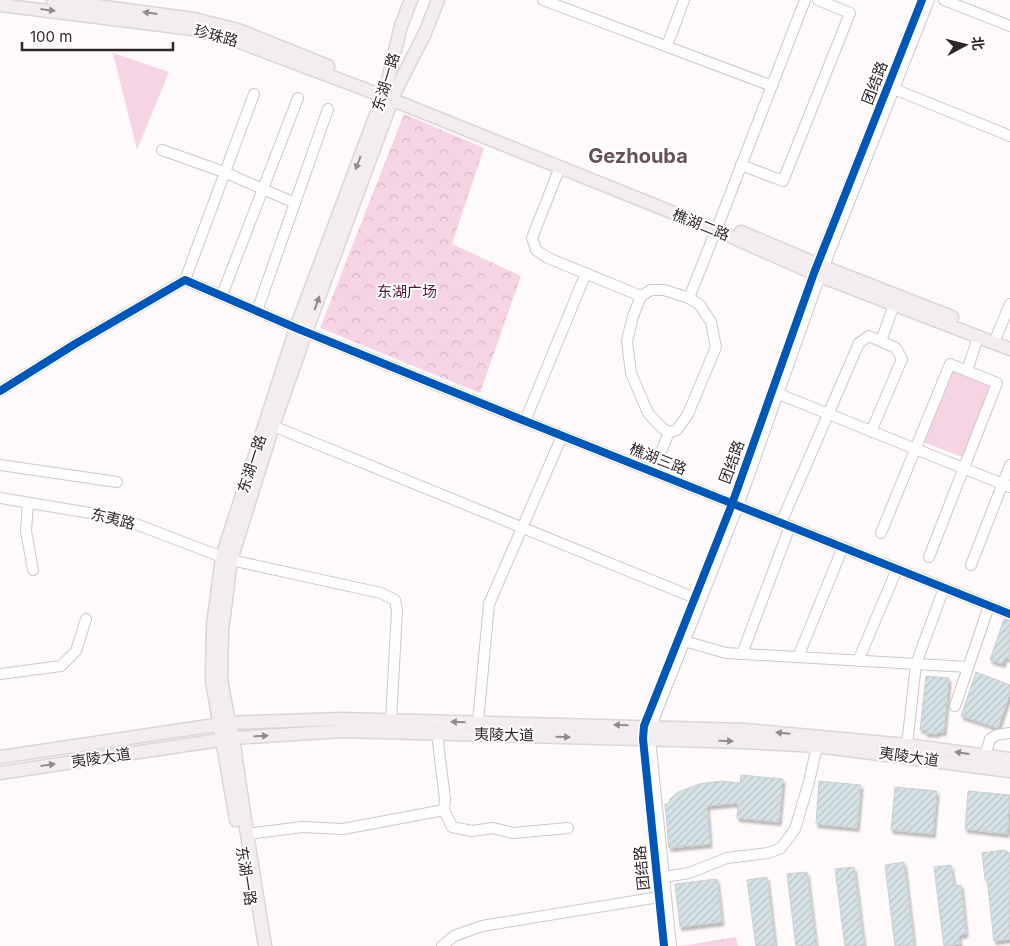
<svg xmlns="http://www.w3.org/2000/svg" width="1010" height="946" font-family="Inter,'Noto Sans SC',sans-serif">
<defs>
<pattern id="park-crowns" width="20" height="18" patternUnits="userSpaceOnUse" patternTransform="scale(1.25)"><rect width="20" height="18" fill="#f7d4e3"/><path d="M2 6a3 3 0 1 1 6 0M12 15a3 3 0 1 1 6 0" fill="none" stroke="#d4b6c3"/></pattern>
<pattern id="building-hatch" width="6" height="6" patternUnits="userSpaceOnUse" patternTransform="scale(1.25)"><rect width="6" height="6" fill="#d5e3e7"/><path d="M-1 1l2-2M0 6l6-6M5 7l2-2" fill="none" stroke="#b7c3c6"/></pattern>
<filter id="shadow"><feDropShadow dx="2" dy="3.5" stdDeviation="1" flood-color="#0004"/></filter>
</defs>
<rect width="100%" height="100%" fill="#fefafc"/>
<!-- park -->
<g fill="url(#park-crowns)">
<path d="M404,114L484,148L452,244L521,276L480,393L320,328Z"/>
<path d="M736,937L738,946H681Z"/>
</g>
<!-- garden -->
<g fill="#f7d4e3">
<path d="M113,53L169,72L137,150Z"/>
<path d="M952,368L994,385L965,458L923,442Z"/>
</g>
<!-- building -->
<g fill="url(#building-hatch)" stroke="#cacfd1" filter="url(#shadow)">
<path d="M1004,619L1010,621V659L1005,657L1003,664L990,660Z"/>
<path d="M976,672L1010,685V693L998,728L961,716Z"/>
<path d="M926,676L949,678L944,732H937V734L925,733L926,730H920Z"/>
<path d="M741,775L783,779L779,822L737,818L738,803L707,806L710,844L669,848L665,804H668L670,799L678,792L699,784L721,781L740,783Z"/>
<path d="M819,781L861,785L857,828L816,824Z"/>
<path d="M895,787L937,791L933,834L891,830Z"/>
<path d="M968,791L1010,795L1007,834L965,829Z"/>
<path d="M1004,850L1010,853V939L994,941L987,879H985L982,853Z"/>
<path d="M904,862L914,946H895L885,865Z"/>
<path d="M951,865L954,886L961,885L966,934L959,935L960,944L944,946L934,867Z"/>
<path d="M854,867L864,946H845L835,869Z"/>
<path d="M807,872L816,946H796L787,874Z"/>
<path d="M767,877L775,946H756L747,880Z"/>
<path d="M717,879L722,922L680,927L675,884Z"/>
</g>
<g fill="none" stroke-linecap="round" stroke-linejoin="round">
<defs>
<g id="minor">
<path d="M543,0L772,86"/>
<path d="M944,0L1010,26"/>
<path d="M667,46L684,0"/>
<path d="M894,89L1010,136"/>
<path d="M162,150L224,172L295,203"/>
<path d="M741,165L783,181L850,13L818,0"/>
<path d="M560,167L532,238L536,250L548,258L641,296"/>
<path d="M719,223L805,0"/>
<path d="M815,271L875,120"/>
<path d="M185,280L254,94"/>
<path d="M651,290H664L689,298L700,305L711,322L716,347L688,414L677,430L669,432L662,428L648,413L631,373L627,341L633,316L641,296Z"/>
<path d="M222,295L298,98"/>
<path d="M689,298L716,230"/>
<path d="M257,311L328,109"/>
<path d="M997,335L1010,304"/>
<path d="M881,341L894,305"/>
<path d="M967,371L978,337"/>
<path d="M0,391L75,344L185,280L296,328L525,421L1010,614"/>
<path d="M779,394L1010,487"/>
<path d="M525,421L586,273"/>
<path d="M273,426L695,598"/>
<path d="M0,465L117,482"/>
<path d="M653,472L669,432"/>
<path d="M0,498L120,518L222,557"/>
<path d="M28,503L26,531L33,570"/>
<path d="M781,523L859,343L869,336L896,348L902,359L871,432"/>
<path d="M881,533L950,364L997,383L929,557"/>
<path d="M231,560L381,593L395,600L397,611L391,720"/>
<path d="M971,565L1010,465"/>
<path d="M684,641L726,653L968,667"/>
<path d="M742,654L790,526"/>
<path d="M798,657L843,547"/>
<path d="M858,661L897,569"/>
<path d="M0,674L61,666L76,651L86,619"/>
<path d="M955,706L989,606"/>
<path d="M478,722L489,604L562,436"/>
<path d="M907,745L916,664L944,588"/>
<path d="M985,756L990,739L997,735L1010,733"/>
<path d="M444,810L452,827L472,831L493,828L513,833L568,828"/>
<path d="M247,834L302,827L343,829L444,810L445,799L437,734"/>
<path d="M664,877L689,873L727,858L768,853L781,848L795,829L809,782L817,746"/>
<path d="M442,946L454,936L482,926L659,897"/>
<path d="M671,946L650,739L651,726L738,506L820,276L929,0"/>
</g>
<g id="major">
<path d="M53,0L194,19L238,30L328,66"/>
<path d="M0,5L193,29L234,40L383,96L716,230L820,276L1010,349"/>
<path d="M741,232L824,267L952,317"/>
<path d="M0,757L229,723L341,719L745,730L907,745L1010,759"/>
<path d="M0,773L233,738L342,731L745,742L817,746L1010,771"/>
<path d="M236,820L212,681L213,626L222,557L296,328L386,88L401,26L411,0"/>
<path d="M265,946L247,834L233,738L229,723L221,679L222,631L231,560L273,426L306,332L395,92L425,33L438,0"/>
</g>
</defs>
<!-- minor casing -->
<use href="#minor" stroke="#cec7ca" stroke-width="12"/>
<!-- major casing -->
<use href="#major" stroke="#dad6d8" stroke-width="15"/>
<!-- minor -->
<use href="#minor" stroke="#fffeff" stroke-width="10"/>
<!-- major -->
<use href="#major" stroke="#f4edf0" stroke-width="12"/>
<defs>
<g id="cycleway">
<path d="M0,391L75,344L185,280L296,328L525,421L1010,614"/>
<path d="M664,946L643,739L644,726L732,504L814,273L922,0"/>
</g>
</defs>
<!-- cycleway casing -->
<use href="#cycleway" stroke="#fff" stroke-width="11"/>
<!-- cycleway -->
<use href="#cycleway" stroke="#0057b8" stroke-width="8"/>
</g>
<!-- one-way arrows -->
<defs><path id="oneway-solid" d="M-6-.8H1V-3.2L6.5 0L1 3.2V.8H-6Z" transform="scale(1.25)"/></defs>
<g fill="#928a8d">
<use href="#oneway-solid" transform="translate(48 10) rotate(7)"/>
<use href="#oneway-solid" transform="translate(150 13) rotate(-172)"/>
<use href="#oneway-solid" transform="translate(358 163) rotate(111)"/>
<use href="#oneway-solid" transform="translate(317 303) rotate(-70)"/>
<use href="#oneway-solid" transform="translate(458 722) rotate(-179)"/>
<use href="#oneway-solid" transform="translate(621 725) rotate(-179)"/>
<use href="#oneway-solid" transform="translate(783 733) rotate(-175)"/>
<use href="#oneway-solid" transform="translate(261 736) rotate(-3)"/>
<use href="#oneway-solid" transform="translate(563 737) rotate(1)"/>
<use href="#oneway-solid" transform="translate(726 741) rotate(1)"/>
<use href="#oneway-solid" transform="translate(962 753) rotate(-172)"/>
<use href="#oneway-solid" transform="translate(48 765) rotate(-8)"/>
</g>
<g text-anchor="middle" stroke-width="4" stroke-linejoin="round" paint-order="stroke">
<!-- street labels -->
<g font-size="15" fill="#30262a" stroke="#fff">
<text transform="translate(216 36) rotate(15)" y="5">珍珠路</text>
<text transform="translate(386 82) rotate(-73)" y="5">东湖一路</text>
<text transform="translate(875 83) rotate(-69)" y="5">团结路</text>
<text transform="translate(701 225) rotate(22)" y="5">樵湖二路</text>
<text transform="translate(658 459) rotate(22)" y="5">樵湖三路</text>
<text transform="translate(732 462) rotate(-70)" y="5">团结路</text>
<text transform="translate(252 464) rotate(-72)" y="5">东湖一路</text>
<text transform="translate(113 519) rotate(14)" y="5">东夷路</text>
<text transform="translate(504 735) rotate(1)" y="5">夷陵大道</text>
<text transform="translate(909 757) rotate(8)" y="5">夷陵大道</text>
<text transform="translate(101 758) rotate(-8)" y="5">夷陵大道</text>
<text transform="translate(642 868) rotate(-96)" y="5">团结路</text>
<text transform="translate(246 876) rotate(81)" y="5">东湖一路</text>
</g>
<!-- park labels -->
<g font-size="15" fill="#591038" stroke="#fff">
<text x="407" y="297">东湖广场</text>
</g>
<!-- district labels -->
<g font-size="20" font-weight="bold" fill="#665059" stroke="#fff">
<text x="638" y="163">Gezhouba</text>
</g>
</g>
<!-- north arrow -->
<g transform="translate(965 45) rotate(83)" stroke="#ffffff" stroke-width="4" paint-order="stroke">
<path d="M0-4L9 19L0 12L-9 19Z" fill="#30262a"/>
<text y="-8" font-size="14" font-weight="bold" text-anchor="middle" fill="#30262a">北</text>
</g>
<!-- scale -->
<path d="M22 42v8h151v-8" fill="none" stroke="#30262a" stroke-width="2.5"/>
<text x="30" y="42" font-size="15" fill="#30262a" stroke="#ffffff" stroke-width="4" paint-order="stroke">100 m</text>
</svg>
